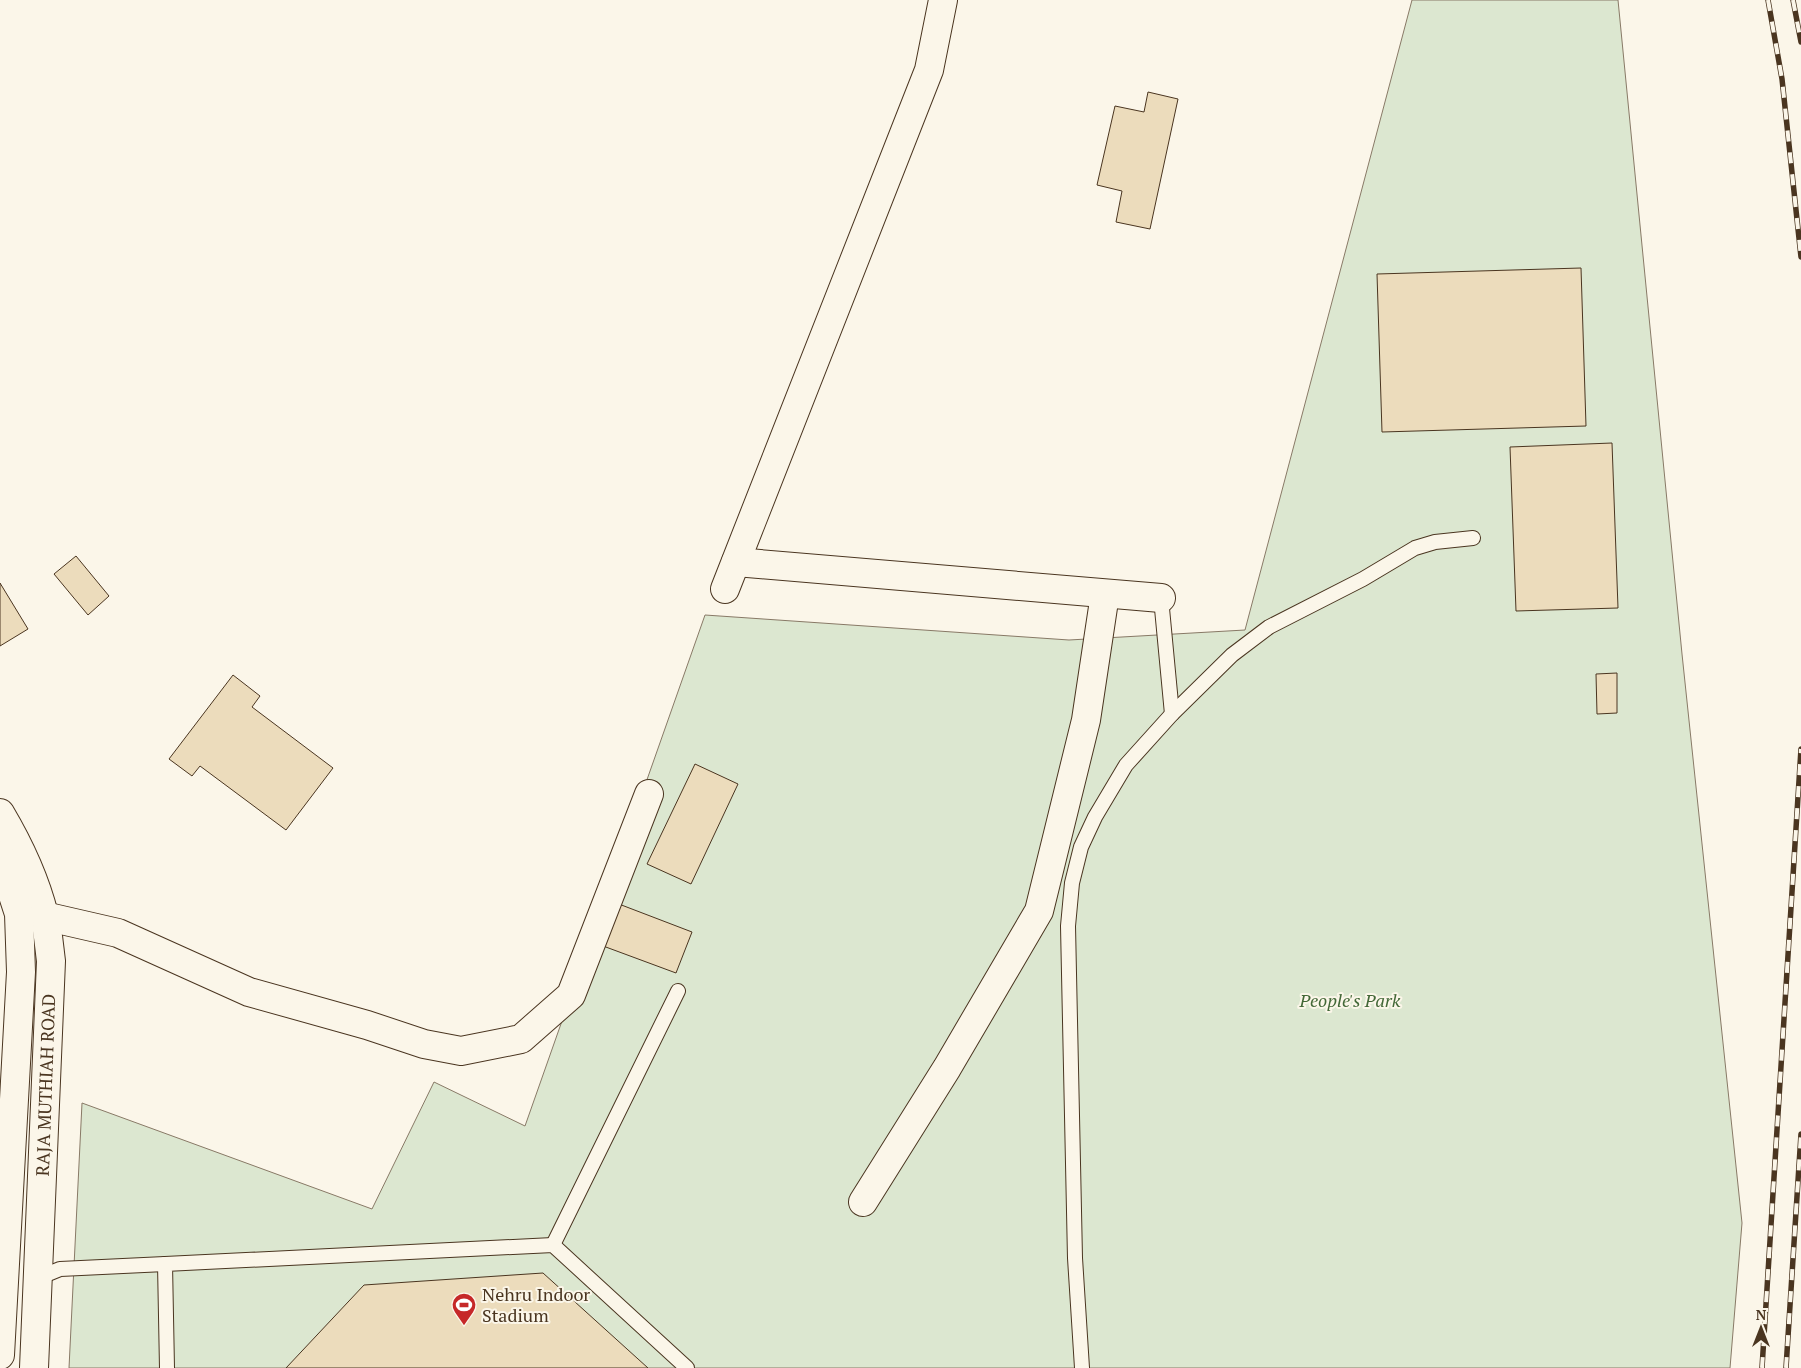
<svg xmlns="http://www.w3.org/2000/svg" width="1801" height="1368" font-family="'PT Serif',serif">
<rect width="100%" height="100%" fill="#fbf6e9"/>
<!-- green -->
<path fill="#dce7d0" stroke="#887966" d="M1412,0H1618L1682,654L1742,1223L1730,1368H69L82,1103L372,1209L434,1082L525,1126L705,615L1069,640L1245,630Z"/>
<!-- building -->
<g fill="#ecdcbc" stroke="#4a3520">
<path d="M1148,92L1178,99L1150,229L1116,222L1122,191L1097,185L1115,106L1144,112Z"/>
<path d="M1581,268L1586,426L1382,432L1377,274Z"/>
<path d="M1612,443L1618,608L1516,611L1510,447Z"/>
<path d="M76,556L109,596L88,615L54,574Z"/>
<path d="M0,583L28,629L0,646Z"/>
<path d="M1617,673V713L1597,714L1596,674Z"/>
<path d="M233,675L260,696L252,707L333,768L286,830L200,766L192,776L169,759Z"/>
<path d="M695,764L738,784L691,884L647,864Z"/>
<path d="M611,901L692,932L676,973L595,943Z"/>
<path d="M543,1273L648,1368H286L364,1285Z"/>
</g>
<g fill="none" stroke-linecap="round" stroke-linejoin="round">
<defs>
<g id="lane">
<path d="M1161,598L1172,714"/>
<path d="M553,1245L678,991"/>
<path d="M38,1278L60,1269L165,1264"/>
<path d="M167,1368L165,1264L553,1245L687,1368"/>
<path d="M1082,1368L1075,1258L1068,926L1072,883L1081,847L1095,817L1126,765L1172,714L1232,655L1269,627L1363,579L1415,548L1435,542L1473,538"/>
</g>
<g id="street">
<path d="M736,562L1161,598"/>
<path d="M725,589L929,70L943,0"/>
<path d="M23,914L44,916L118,933L249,992L367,1025L424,1044L461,1051L521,1039L571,995L649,794"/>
<path d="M863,1202L947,1068L1039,911L1086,720L1105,594"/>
</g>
<g id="secondary">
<path d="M0,813C19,845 35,879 44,915C48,930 49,946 51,961L34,1368"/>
<path d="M0,855L19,914L21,972L0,1355"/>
</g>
</defs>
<!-- lane casing -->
<use href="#lane" stroke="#4a3520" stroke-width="16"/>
<!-- street casing -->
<use href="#street" stroke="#4a3520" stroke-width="30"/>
<!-- secondary casing -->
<use href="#secondary" stroke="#4a3520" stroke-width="30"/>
<!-- lane -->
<use href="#lane" stroke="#fbf6e9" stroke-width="14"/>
<!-- street -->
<use href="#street" stroke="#fbf6e9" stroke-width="28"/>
<!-- secondary -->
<use href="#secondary" stroke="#fbf6e9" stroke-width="28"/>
<defs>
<g id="rail">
<path d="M1768,0L1782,79L1801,257"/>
<path d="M1793,0L1801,42"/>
<path d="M1762,1368L1801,749"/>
<path d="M1786,1368L1801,1134"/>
</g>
</defs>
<!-- rail casing -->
<use href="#rail" stroke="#4a3520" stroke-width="5.5"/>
<!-- rail -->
<use href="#rail" stroke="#fbf6e9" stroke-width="4" stroke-dasharray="11" stroke-linecap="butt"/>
</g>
<!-- icons -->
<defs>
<symbol id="stadium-pin" viewBox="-11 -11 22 30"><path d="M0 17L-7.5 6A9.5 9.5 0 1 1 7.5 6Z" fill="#c62828" stroke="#fbf6e9"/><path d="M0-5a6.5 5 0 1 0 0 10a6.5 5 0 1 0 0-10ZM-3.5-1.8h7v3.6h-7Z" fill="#fff"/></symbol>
</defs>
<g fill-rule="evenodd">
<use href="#stadium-pin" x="450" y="1291" width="28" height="38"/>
</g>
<g text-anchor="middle" stroke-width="4" stroke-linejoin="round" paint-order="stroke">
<!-- park labels -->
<g font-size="18" font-style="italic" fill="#436837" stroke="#fbf6e9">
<text x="1350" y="1007">People's Park</text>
</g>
<!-- street labels -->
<g font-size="18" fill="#4a3520" stroke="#fbf6e9">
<text transform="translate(46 1085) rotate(-88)" y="6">RAJA MUTHIAH ROAD</text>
</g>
<!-- poi labels -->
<g font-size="18" fill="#4a3520" stroke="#fbf6e9" text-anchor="start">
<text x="482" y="1301">Nehru Indoor<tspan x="482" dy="21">Stadium</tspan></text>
</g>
</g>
<!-- north arrow -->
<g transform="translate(1761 1328)" stroke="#fbf6e9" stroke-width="4" paint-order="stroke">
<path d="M0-4L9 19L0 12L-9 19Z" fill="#4a3520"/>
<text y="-8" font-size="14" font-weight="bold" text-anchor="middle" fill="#4a3520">N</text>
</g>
</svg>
